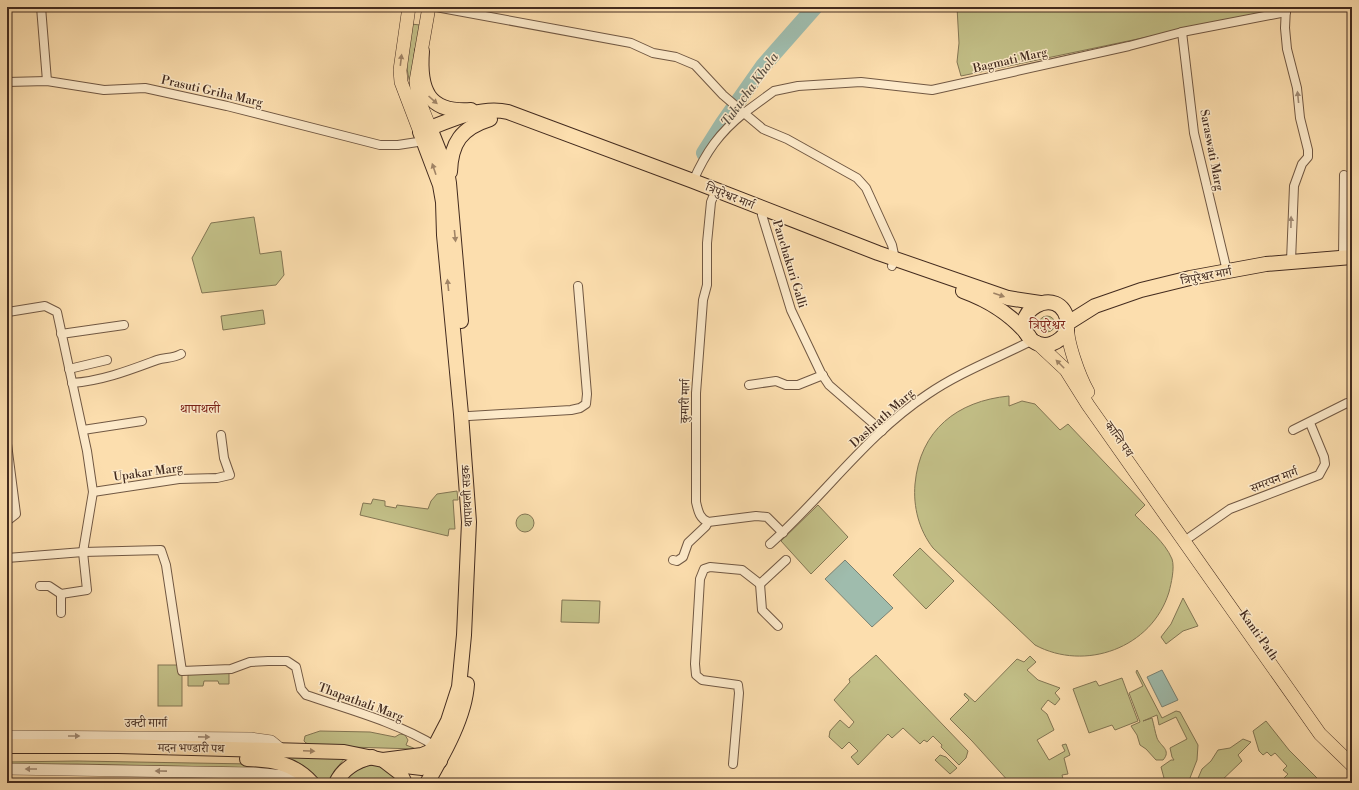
<svg xmlns="http://www.w3.org/2000/svg" width="1359" height="790" font-family="'Libre Bodoni','Noto Serif Devanagari',serif">
<rect width="100%" height="100%" fill="#fcdeae"/>
<filter id="stains"><feTurbulence type="fractalNoise" baseFrequency=".005" numOctaves="4"/><feColorMatrix values="0 0 0 0 .2 0 0 0 0 .09 0 0 0 0 .02 0 0 0 .5 -.17"/></filter>
<radialGradient id="worn" r=".72"><stop offset=".6" stop-color="#630" stop-opacity="0"/><stop offset="1" stop-color="#630" stop-opacity=".3"/></radialGradient>
<!-- green -->
<g fill="#c3c088" stroke="#837654">
<path d="M957,7H1281V9L961,76L957,62L959,43Z"/>
<path d="M411,24L420,25L411,90L406,63Z"/>
<path d="M254,217L260,254L281,251L284,275L276,285L202,293L192,258L211,223Z"/>
<path d="M263,310L265,324L223,330L221,316Z"/>
<circle cx="1047" cy="324" r="8"/>
<path d="M1009,396V406L1022,401L1035,404L1060,430L1068,424L1145,505L1135,515C1148,529 1165,542 1172,559C1175,568 1171,584 1169,592C1152,648 1085,672 1035,645L933,548C919,530 913,507 915,484C920,430 957,401 1009,396Z"/>
<path d="M457,491L458,500H453L455,529H449L448,536L360,515L363,503L371,504L373,499L385,501V506L396,508L397,505L428,509L431,501L437,494Z"/>
<path d="M818,505L848,537L811,574L781,541Z"/>
<circle cx="525" cy="523" r="9"/>
<path d="M920,548L954,581L926,609L893,575Z"/>
<path d="M1183,598L1198,626L1183,631L1166,644L1161,637L1171,624Z"/>
<path d="M562,600L600,601L599,623L561,622Z"/>
<path d="M876,655L968,751L966,758L959,765L941,747L942,745L933,736L927,742L924,740L920,744L903,728L892,738L888,734L858,765L851,757L858,751L849,742L842,749L829,737L830,731L840,720L849,728L854,722L834,700L850,682L849,679Z"/>
<path d="M1030,656L1036,662L1027,670L1038,680L1060,688L1055,693L1060,699L1055,705L1048,700L1041,709L1047,714L1054,730L1037,740L1049,760L1065,751L1062,745L1066,744L1070,755L1064,758L1068,774L1062,775L1064,783H1010L972,741L950,719L969,700L964,695L965,693L975,702L1017,659L1024,662Z"/>
<rect x="158" y="665" width="24" height="41"/>
<path d="M188,669H229V684H219L218,681H204L203,686H188Z"/>
<path d="M1137,670L1162,718L1176,711L1180,712L1198,745L1197,760L1188,783L1167,782L1164,778L1161,767L1171,760H1174L1172,757L1170,748L1187,739L1176,717L1159,725L1157,715L1143,721L1152,718C1154,725 1155,732 1157,738C1160,746 1172,750 1163,760H1156L1146,749L1140,745L1137,735L1131,726L1140,722L1129,693L1143,686L1136,672Z"/>
<path d="M1122,678L1138,721L1115,730L1112,725L1089,733L1073,689L1096,681L1099,686Z"/>
<path d="M1266,721L1289,750L1322,783H1289L1284,778L1288,774L1283,770L1287,766L1275,753L1271,756L1267,752L1263,755L1259,751L1253,731Z"/>
<path d="M320,731L370,732L395,737L400,734L405,735L408,740L406,745L416,749L316,746L306,743L304,741L305,736Z"/>
<path d="M1243,739L1251,742L1238,755L1242,761L1219,783H1196L1202,769L1211,761L1218,750L1230,748Z"/>
<path d="M940,755L946,757L957,768L950,774L935,760Z"/>
<path d="M287,757L345,758L334,771L329,783H320L314,776Z"/>
<path d="M77,761L251,764L264,766V768L77,764H7V762Z"/>
<path d="M377,765L382,766L401,783H343C352,772 362,765 377,765Z"/>
</g>
<!-- water -->
<g fill="#9fbcad" stroke="#7a8274">
<path d="M845,560L893,608L872,627L825,579Z"/>
<path d="M1162,670L1178,700L1162,707L1147,677Z"/>
</g>
<g fill="none" stroke-linecap="round" stroke-linejoin="round">
<!-- river -->
<path stroke="#9fbcad" stroke-width="16" d="M704,153L723,123L763,66L815,7"/>
<defs>
<g id="minor">
<path d="M41,7L47,81"/>
<path d="M436,7L631,43L653,53L676,57L695,65L723,95L744,113L774,91L798,86L861,82L932,90L1129,46L1182,32L1286,12"/>
<path d="M1286,7L1285,28L1287,49L1297,88L1300,118L1308,150V157L1302,164L1294,186L1291,261"/>
<path d="M1182,32L1194,133L1227,271"/>
<path d="M7,82L47,81L104,90L145,88L227,106L380,145H398L424,141"/>
<path d="M693,181C706,152 719,133 744,113L763,129L787,139L857,178L866,188L892,245L895,259L892,266"/>
<path d="M713,197L711,202L707,243V285L703,300L696,393V502C698,510 699,518 708,522L756,516L767,517L783,533"/>
<path d="M762,215L791,310L821,373L829,385L882,431"/>
<path d="M1343,258L1344,175"/>
<path d="M7,269V314"/>
<path d="M8,312L45,306L57,312L87,451L93,492L83,552L87,590L61,594L49,586H40"/>
<path d="M61,334L124,325"/>
<path d="M69,369L107,360"/>
<path d="M72,383C102,381 130,370 157,360C165,357 172,359 181,354"/>
<path d="M749,385L776,381L786,385H798L823,375"/>
<path d="M469,416L571,410L580,408L586,404L587,394L578,286"/>
<path d="M83,430L142,421"/>
<path d="M1293,430L1347,403"/>
<path d="M7,444L16,514L7,521"/>
<path d="M93,492L179,479L217,478L230,475L224,458L221,435"/>
<path d="M1190,537L1230,509L1319,475L1325,464L1324,457L1310,423"/>
<path d="M770,544C824,496 867,434 928,394C960,372 998,358 1033,340"/>
<path d="M7,558L83,552L161,550L166,565L182,671L231,669L250,662L268,661H287L296,667L301,689L306,695C347,709 399,723 435,746"/>
<path d="M673,560L677,561L683,557L688,543L706,526L708,522"/>
<path d="M760,584L762,610L778,626"/>
<path d="M61,594V613"/>
<path d="M733,764L739,693L738,685L702,680L696,675L695,664L700,579L704,569L710,567L742,570L760,584L786,560"/>
</g>
<g id="tertiary">
<path d="M7,736L251,738L271,741L282,750"/>
<path d="M7,769L253,773L295,777L306,781"/>
</g>
<g id="primary">
<path d="M409,7L400,70L401,82L420,132"/>
<path d="M429,7L416,81L418,98L430,128"/>
<path d="M1068,323C1065,339 1080,378 1088,392"/>
<path d="M1036,342L1066,370L1088,405L1320,734L1352,765"/>
</g>
<g id="trunk">
<path d="M422,51C419,90 428,113 471,110"/>
<path d="M430,128L447,171L449,183L461,321"/>
<path d="M450,172C451,143 461,128 490,119"/>
<path d="M963,291C990,301 1011,314 1029,336"/>
<path d="M1067,331C1060,342 1046,350 1033,341C1002,315 1061,279 1068,323L1095,306L1141,290L1190,278L1266,264L1352,257"/>
<path d="M7,746H118L344,752L383,760L400,773L405,783"/>
<path d="M247,759C273,760 294,763 312,783"/>
<path d="M383,760L422,755L429,752L435,746L448,721L459,687L464,635L469,522L461,414L444,235L443,202L440,185L420,132C446,122 480,105 508,112L693,181L878,253L1008,298L1040,303"/>
<path d="M396,769L405,766L422,768L440,761"/>
<path d="M336,783C343,768 356,761 372,757"/>
<path d="M427,783C443,755 465,717 467,684"/>
</g>
</defs>
<!-- minor casing -->
<use href="#minor" stroke="#715843" stroke-width="10"/>
<!-- tertiary casing -->
<use href="#tertiary" stroke="#715843" stroke-width="12"/>
<!-- primary casing -->
<use href="#primary" stroke="#432b1f" stroke-width="14"/>
<!-- trunk casing -->
<use href="#trunk" stroke="#432b1f" stroke-width="16"/>
<!-- minor -->
<use href="#minor" stroke="#fdeaca" stroke-width="8"/>
<!-- tertiary -->
<use href="#tertiary" stroke="#fdeaca" stroke-width="11"/>
<!-- primary -->
<use href="#primary" stroke="#fcdeae" stroke-width="13"/>
<!-- trunk -->
<use href="#trunk" stroke="#fcdeae" stroke-width="14"/>
</g>
<!-- one-way arrows -->
<defs><path id="oneway-solid" d="M-6-.8H1V-3.2L6.5 0L1 3.2V.8H-6Z"/></defs>
<g fill="#a08466">
<use href="#oneway-solid" transform="translate(401 60) rotate(-83)"/>
<use href="#oneway-solid" transform="translate(433 100) rotate(42)"/>
<use href="#oneway-solid" transform="translate(434 169) rotate(-109)"/>
<use href="#oneway-solid" transform="translate(455 236) rotate(84)"/>
<use href="#oneway-solid" transform="translate(448 285) rotate(-96)"/>
<use href="#oneway-solid" transform="translate(999 295) rotate(19)"/>
<use href="#oneway-solid" transform="translate(1060 364) rotate(-135)"/>
<use href="#oneway-solid" transform="translate(309 751) rotate(2)"/>
</g>
<g fill="#a08a74">
<use href="#oneway-solid" transform="translate(1298 97) rotate(-96)"/>
<use href="#oneway-solid" transform="translate(1291 222) rotate(-89)"/>
<use href="#oneway-solid" transform="translate(74 736)"/>
<use href="#oneway-solid" transform="translate(204 737) rotate(1)"/>
<use href="#oneway-solid" transform="translate(31 769) rotate(-180)"/>
<use href="#oneway-solid" transform="translate(161 771) rotate(-179)"/>
</g>
<g text-anchor="middle" stroke-width="3" stroke-linejoin="round" paint-order="stroke">
<!-- street labels -->
<g font-size="12" fill="#432b1f" stroke="#fdeaca">
<text transform="translate(1010 60) rotate(-13)" y="4">Bagmati Marg</text>
<text transform="translate(212 91) rotate(13)" y="4">Prasuti Griha Marg</text>
<text transform="translate(1212 150) rotate(79)" y="4">Saraswati Marg</text>
<text transform="translate(730 196) rotate(22)" y="4">त्रिपुरेश्वर मार्ग</text>
<text transform="translate(790 264) rotate(73)" y="4">Panchakuri Galli</text>
<text transform="translate(1206 276) rotate(-11)" y="4">त्रिपुरेश्वर मार्ग</text>
<text transform="translate(685 401) rotate(-88)" y="4">कुमारी मार्ग</text>
<text transform="translate(882 418) rotate(-42)" y="4">Dashrath Marg</text>
<text transform="translate(1119 439) rotate(55)" y="4">कान्ति पथ</text>
<text transform="translate(148 472) rotate(-8)" y="4">Upakar Marg</text>
<text transform="translate(1274 480) rotate(-21)" y="4">समरपन मार्ग</text>
<text transform="translate(467 496) rotate(-93)" y="4">थापाथली सडक</text>
<text transform="translate(1259 635) rotate(55)" y="4">Kanti Path</text>
<text transform="translate(361 702) rotate(20)" y="4">Thapathali Marg</text>
<text x="146" y="727">उक्टी मार्गा</text>
<text transform="translate(191 748) rotate(1)" y="4">मदन भण्डारी पथ</text>
</g>
<!-- water labels -->
<g font-size="13" font-style="italic" fill="#5a4f42" stroke="#fdeaca">
<text transform="translate(749 89) rotate(-54)" y="5">Tukucha Khola</text>
</g>
<!-- neighbourhood labels -->
<g font-size="13" fill="#7a1f14" stroke="#fdeaca">
<text x="1047" y="329">त्रिपुरेश्वर</text>
<text x="200" y="413">थापाथली</text>
</g>
</g>
<!-- margin -->
<rect width="1359" height="790" fill="none" stroke="#fcdeae" stroke-width="24"/>
<rect x="8" y="8" width="1343" height="774" fill="none" stroke="#432b1f" stroke-width="2"/>
<rect x="12" y="12" width="1335" height="766" fill="none" stroke="#432b1f"/>
<rect width="100%" height="100%" filter="url(#stains)"/>
<rect width="100%" height="100%" fill="url(#worn)"/>
</svg>
